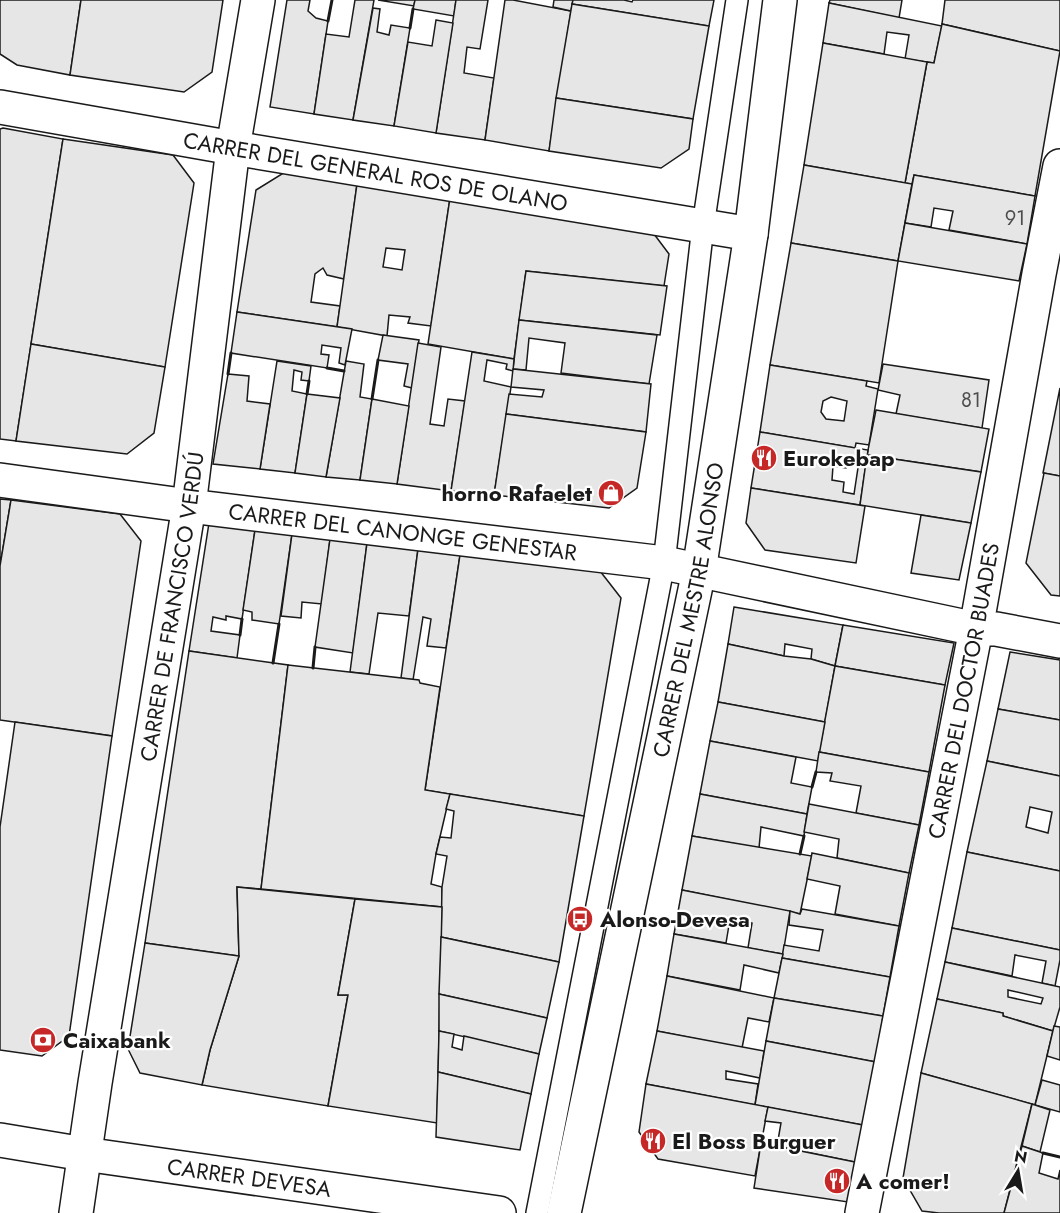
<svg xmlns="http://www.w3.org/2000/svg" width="1060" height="1213" font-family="Jost,sans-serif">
<rect width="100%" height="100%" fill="#fff"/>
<!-- building -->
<g fill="#e6e6e6" stroke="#1a1a1a" stroke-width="1.5" fill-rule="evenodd">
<path d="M0,0H81L70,75L17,65L0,54Z"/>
<path d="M81,0H223L212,72L184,92L70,75Z"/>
<path d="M287,0H310L308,11L316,18L328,21L314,114L270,107Z"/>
<path d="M355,0H374L353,120L314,114L326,34L349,37Z"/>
<path d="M378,0H415L414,6Z"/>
<path d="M415,0H456L454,16L413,9Z"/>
<path d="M456,0H488L480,49L467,47L464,73L494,78L485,140L436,133Z"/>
<path d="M505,0H513L571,11L549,151L485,140Z"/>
<path d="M554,0H573L571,11L553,7Z"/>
<path d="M573,0H624L632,2L633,0H714L709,26L572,4Z"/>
<path d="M830,0H902L899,18L829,3Z"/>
<path d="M945,0H1060V51L942,24Z"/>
<path d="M829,3L942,26L934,63L905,59L909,35L887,32L884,54L823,43Z"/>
<path d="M572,4L709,26L693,119L556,98Z"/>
<path d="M373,8L380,9L377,32L389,35L391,25L410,28L394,126L353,120Z"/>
<path d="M436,20L453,23L436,133L394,126L408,42L432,46Z"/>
<path d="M942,24L1060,51L1035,196L914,175L912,184L905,183L927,62L934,63Z"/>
<path d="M823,43L927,62L905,183L804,165Z"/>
<path d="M556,98L693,119L689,149L661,168L549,151Z"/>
<path d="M3,128L63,139L16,441L0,439V129Z"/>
<path d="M63,139L173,155L194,183L165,367L31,344Z"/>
<path d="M804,165L912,184L898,261L791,243Z"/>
<path d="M285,172L357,184L344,279L327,275L323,268L315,274L311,302L340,306L337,327L237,312L256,190Z"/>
<path d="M914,175L1035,196L1027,244L949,230L953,211L934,208L931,227L905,223Z"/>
<path d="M357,184L450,198L431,326L408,323L410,317L389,315L387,336L337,327ZM386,248L405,250L402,270L383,267Z"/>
<path d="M450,198L651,230L669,254L664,286L526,271L514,359L428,344Z"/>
<path d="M905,223L1027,244L1019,281L898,261Z"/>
<path d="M791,243L898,261L879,383L770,365Z"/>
<path d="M526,271L667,286L660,335L519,320Z"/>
<path d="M237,312L352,329L345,365L339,363L341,348L322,345L321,354L329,355L327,368L231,353Z"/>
<path d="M519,320L657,335L649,384L561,373L565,343L529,338L526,370L513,369Z"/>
<path d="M383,335L419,340L412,388L404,386L408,364L378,360Z"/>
<path d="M418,343L441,347L430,424L444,426L448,399L465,401L451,491L397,484Z"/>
<path d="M31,344L165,367L154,433L127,454L16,441Z"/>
<path d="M472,352L514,359L513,371L506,369L507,364L487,360L484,381L511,387L494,495L451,491Z"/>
<path d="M277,361L311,366L309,381L301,380L302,372L294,370L292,391L307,394L295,473L260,469Z"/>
<path d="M346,361L364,364L360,397L372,399L360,480L326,477Z"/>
<path d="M883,364L989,380L982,428L896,414L900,395L878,390Z"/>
<path d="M770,365L867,381L866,386L878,389L869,445L856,443L855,448L760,432ZM831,397L847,401L844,421L826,419L821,412L823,401Z"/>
<path d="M513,369L651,384L646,432L506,414L509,394L542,397L544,390L511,387Z"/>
<path d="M228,374L249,376L247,401L270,404L260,469L213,464Z"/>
<path d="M1060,388V476L1043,473Z"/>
<path d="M307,394L340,398L326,477L295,473Z"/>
<path d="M372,399L409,406L397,484L360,480Z"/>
<path d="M876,410L989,429L981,472L867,455Z"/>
<path d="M506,414L646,432L637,488L609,508L494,495Z"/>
<path d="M760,432L868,450L860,505L751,488ZM848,459L859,461L854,494L843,492L844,482L832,480L833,466L846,468Z"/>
<path d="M867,455L981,472L971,523L860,505Z"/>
<path d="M1044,473L1060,476V596L1051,595L1026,563Z"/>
<path d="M751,488L865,506L856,563L765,550L746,523Z"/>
<path d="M0,499L11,500L0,566Z"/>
<path d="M11,500L120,514L141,541L112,736L0,720V566Z"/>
<path d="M921,515L971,523L959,580L911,573Z"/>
<path d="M209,523L255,530L242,619L226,616V620L213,617L211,631L240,635L237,658L189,651Z"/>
<path d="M255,530L292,534L279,624L252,620V612L243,610Z"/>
<path d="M292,534L330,539L322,604L302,602L301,618L281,616Z"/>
<path d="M330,539L367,543L353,653L315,647Z"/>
<path d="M367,543L418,549L409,616L378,613L369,674L350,672Z"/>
<path d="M418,549L460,555L446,648L427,646L431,619L423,617L413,680L401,678Z"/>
<path d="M460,555L600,571L621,598L584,816L425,790Z"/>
<path d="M734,607L843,625L835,666L811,659L812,649L785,644L784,656L728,644Z"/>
<path d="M843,625L954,643L945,685L835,666Z"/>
<path d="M728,644L784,656L811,659L835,666L825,722L718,702Z"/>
<path d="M189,651L288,665L261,889L237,887L239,956L145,943Z"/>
<path d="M1010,652L1060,660V720L998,709Z"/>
<path d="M288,665L419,680L420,683L440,687L425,790L450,794L436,854L431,884L442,887V907L261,889Z"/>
<path d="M835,666L945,685L929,772L819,752Z"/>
<path d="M718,702L825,722L818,761L710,741Z"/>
<path d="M998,709L1060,720V776L987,761Z"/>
<path d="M15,722L112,736L69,1036L42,1056L0,1050V827Z"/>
<path d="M710,741L796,757L791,783L812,787L807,814L700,794Z"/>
<path d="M819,752L929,772L919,825L856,813L861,786L830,781L832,773L816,772Z"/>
<path d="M987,761L1060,776V871L967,852ZM1030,807L1052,812L1048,833L1026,827Z"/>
<path d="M450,794L584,816L559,962L441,937L442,887L447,856L436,854L440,837L451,838L454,811L446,809Z"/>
<path d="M700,794L807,814L804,836L761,827L759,848L692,836Z"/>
<path d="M809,804L919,825L909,873L837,858L839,839L804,832Z"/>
<path d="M692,836L812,856L800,914L682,890Z"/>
<path d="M967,852L1060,871V950L952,928Z"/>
<path d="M812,853L909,873L899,926L835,914L840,886L807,879Z"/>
<path d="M237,887L355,899L338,995H348L328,1106L202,1085L210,1050L239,956Z"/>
<path d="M682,890L790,911L783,954L748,948L752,923L730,919L726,943L674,934Z"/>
<path d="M355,899L442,907L437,1123L328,1106L348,995H338Z"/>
<path d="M802,909L899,926L890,977L782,958L784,945L819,951L823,930L789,925L790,911L800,914Z"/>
<path d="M952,928L1060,950V960L1055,986L1042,983L1046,961L1015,955L1012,976L945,962Z"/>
<path d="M674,934L783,954L779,973L744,965L740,990L667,976Z"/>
<path d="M441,937L559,962L547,1018L439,994Z"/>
<path d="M145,943L239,956L210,1050L202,1085L140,1073L128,1049Z"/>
<path d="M782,958L890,977L883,1016L774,998Z"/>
<path d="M945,962L1060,987V1007L1053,1031L1003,1016V1013L937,999ZM1008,990L1043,998L1041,1004L1008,997Z"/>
<path d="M667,976L774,998L769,1022L748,1018L742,1048L657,1031Z"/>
<path d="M439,994L547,1018L539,1054L439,1031Z"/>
<path d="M774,998L883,1016L876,1062L766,1041Z"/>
<path d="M937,999L1003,1013V1016L1053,1031L1035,1105L921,1073Z"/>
<path d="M1054,1026L1060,1027V1060L1047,1056Z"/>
<path d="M439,1031L454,1034L452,1047L462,1050L464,1036L539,1054L531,1094L438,1072Z"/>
<path d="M657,1031L764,1051L760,1078L726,1071V1079L758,1084L755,1105L646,1084Z"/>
<path d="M766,1041L876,1062L863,1125L755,1105Z"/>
<path d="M438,1072L531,1094L520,1150L436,1137Z"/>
<path d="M921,1073L1032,1104L1004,1213H939L922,1211L903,1178Z"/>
<path d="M1042,1080L1060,1085V1112L1035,1105Z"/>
<path d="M646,1084L768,1107L755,1176L658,1159L639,1132Z"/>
<path d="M1032,1104L1050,1110L1040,1152L1022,1146Z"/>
<path d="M768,1107L863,1125L855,1162L777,1146L781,1123L765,1121Z"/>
<path d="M761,1143L855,1162L848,1202L754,1188Z"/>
<path d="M1022,1146L1043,1153L1039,1173L1058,1179L1060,1170V1213H1004Z"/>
</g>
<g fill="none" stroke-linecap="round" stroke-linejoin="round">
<defs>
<path id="lane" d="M537,1213L664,563L703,226L737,0"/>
<g id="street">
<path id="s1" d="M0,107L233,148L751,234"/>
<path id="s2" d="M0,480L189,506L664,563L976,629H996L1060,641"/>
<path id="s3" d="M76,1213L95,1083L189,506L233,148L258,0"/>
<path id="s4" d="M862,1213L976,629L1039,274L1060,166"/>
</g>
<g id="secondary">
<path id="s5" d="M0,1140L84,1154L499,1213"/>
<path id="s6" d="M564,1213L699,571L751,234L780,0"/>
</g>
</defs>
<!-- lane casing -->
<use href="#lane" stroke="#1a1a1a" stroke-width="24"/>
<!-- street casing -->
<use href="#street" stroke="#1a1a1a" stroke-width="36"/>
<!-- secondary casing -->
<use href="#secondary" stroke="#1a1a1a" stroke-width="36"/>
<!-- lane -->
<use href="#lane" stroke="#fff" stroke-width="21"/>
<!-- street -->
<use href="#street" stroke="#fff" stroke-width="33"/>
<!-- secondary -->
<use href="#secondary" stroke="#fff" stroke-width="33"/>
<!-- wall -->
<g stroke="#1a1a1a" stroke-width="3">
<path d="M328,21L332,0"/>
<path d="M410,28L413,9"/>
<path d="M327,368L344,371"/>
<path d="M228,374L231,353"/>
<path d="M307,394L309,381"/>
<path d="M372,399L378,360"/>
<path d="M240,635L242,619"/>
<path d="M273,663L279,624"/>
<path d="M313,668L315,647"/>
<path d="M812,787L816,772"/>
<path d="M800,854L804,836"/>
<path d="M1043,1153L1060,1157"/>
</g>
</g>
<!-- icons -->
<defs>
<symbol id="restaurant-disc" viewBox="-11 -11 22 22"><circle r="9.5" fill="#c62828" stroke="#fff"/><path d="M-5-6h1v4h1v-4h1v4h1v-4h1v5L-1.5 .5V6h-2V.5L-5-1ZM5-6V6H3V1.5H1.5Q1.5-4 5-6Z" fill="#fff"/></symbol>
<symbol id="shop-disc" viewBox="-11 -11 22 22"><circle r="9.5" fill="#c62828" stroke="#fff"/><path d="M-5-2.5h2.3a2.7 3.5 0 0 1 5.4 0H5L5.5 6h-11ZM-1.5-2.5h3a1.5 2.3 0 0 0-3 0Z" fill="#fff"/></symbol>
<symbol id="bus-disc" viewBox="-11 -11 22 22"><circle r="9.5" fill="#c62828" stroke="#fff"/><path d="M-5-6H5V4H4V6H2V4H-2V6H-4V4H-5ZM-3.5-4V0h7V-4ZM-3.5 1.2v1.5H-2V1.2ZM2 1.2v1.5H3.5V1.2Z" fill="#fff"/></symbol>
<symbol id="bank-disc" viewBox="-11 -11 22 22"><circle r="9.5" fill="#c62828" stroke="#fff"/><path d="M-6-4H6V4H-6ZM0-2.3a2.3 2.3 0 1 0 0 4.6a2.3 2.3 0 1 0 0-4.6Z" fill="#fff"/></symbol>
</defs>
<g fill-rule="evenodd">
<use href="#restaurant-disc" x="749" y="443" width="30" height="30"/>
<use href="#shop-disc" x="596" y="478" width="30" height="30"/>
<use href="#bus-disc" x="565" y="904" width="30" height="30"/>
<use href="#bank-disc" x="28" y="1025" width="30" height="30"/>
<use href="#restaurant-disc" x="638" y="1126" width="30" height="30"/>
<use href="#restaurant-disc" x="822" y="1166" width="30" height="30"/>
</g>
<g text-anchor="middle" stroke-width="4.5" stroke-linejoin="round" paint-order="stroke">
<!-- number labels -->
<g font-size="20" fill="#4d4d4d">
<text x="1015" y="225">91</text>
<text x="971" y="407">81</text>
</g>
<!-- street labels -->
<g font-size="22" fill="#1a1a1a" stroke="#fff">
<text dy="8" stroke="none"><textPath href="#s1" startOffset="381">CARRER DEL GENERAL ROS DE OLANO</textPath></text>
<text dy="8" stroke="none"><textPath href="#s2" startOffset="406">CARRER DEL CANONGE GENESTAR</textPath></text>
<text dy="8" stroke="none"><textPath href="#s3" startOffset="614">CARRER DE FRANCISCO VERDÚ</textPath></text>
<text dy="8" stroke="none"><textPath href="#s6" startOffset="616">CARRER DEL MESTRE ALONSO</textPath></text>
<text dy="8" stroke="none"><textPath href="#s4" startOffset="532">CARRER DEL DOCTOR BUADES</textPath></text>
<text dy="8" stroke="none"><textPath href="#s5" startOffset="252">CARRER DEVESA</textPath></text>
</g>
<!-- poi labels -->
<g font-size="22" font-weight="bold" fill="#1a1a1a" stroke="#fff" text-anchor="start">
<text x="783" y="466">Eurokebap</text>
<text x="592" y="501" text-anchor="end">horno Rafaelet</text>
<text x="600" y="927">Alonso-Devesa</text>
<text x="63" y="1048">Caixabank</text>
<text x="672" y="1149">El Boss Burguer</text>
<text x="856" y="1189">A comer!</text>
</g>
</g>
<!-- north arrow -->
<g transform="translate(1018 1171) rotate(11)" stroke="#ffffff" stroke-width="4.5" paint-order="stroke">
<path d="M0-4.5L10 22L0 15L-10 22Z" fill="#1a1a1a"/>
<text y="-9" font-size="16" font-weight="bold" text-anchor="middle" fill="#1a1a1a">N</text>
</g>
</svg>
